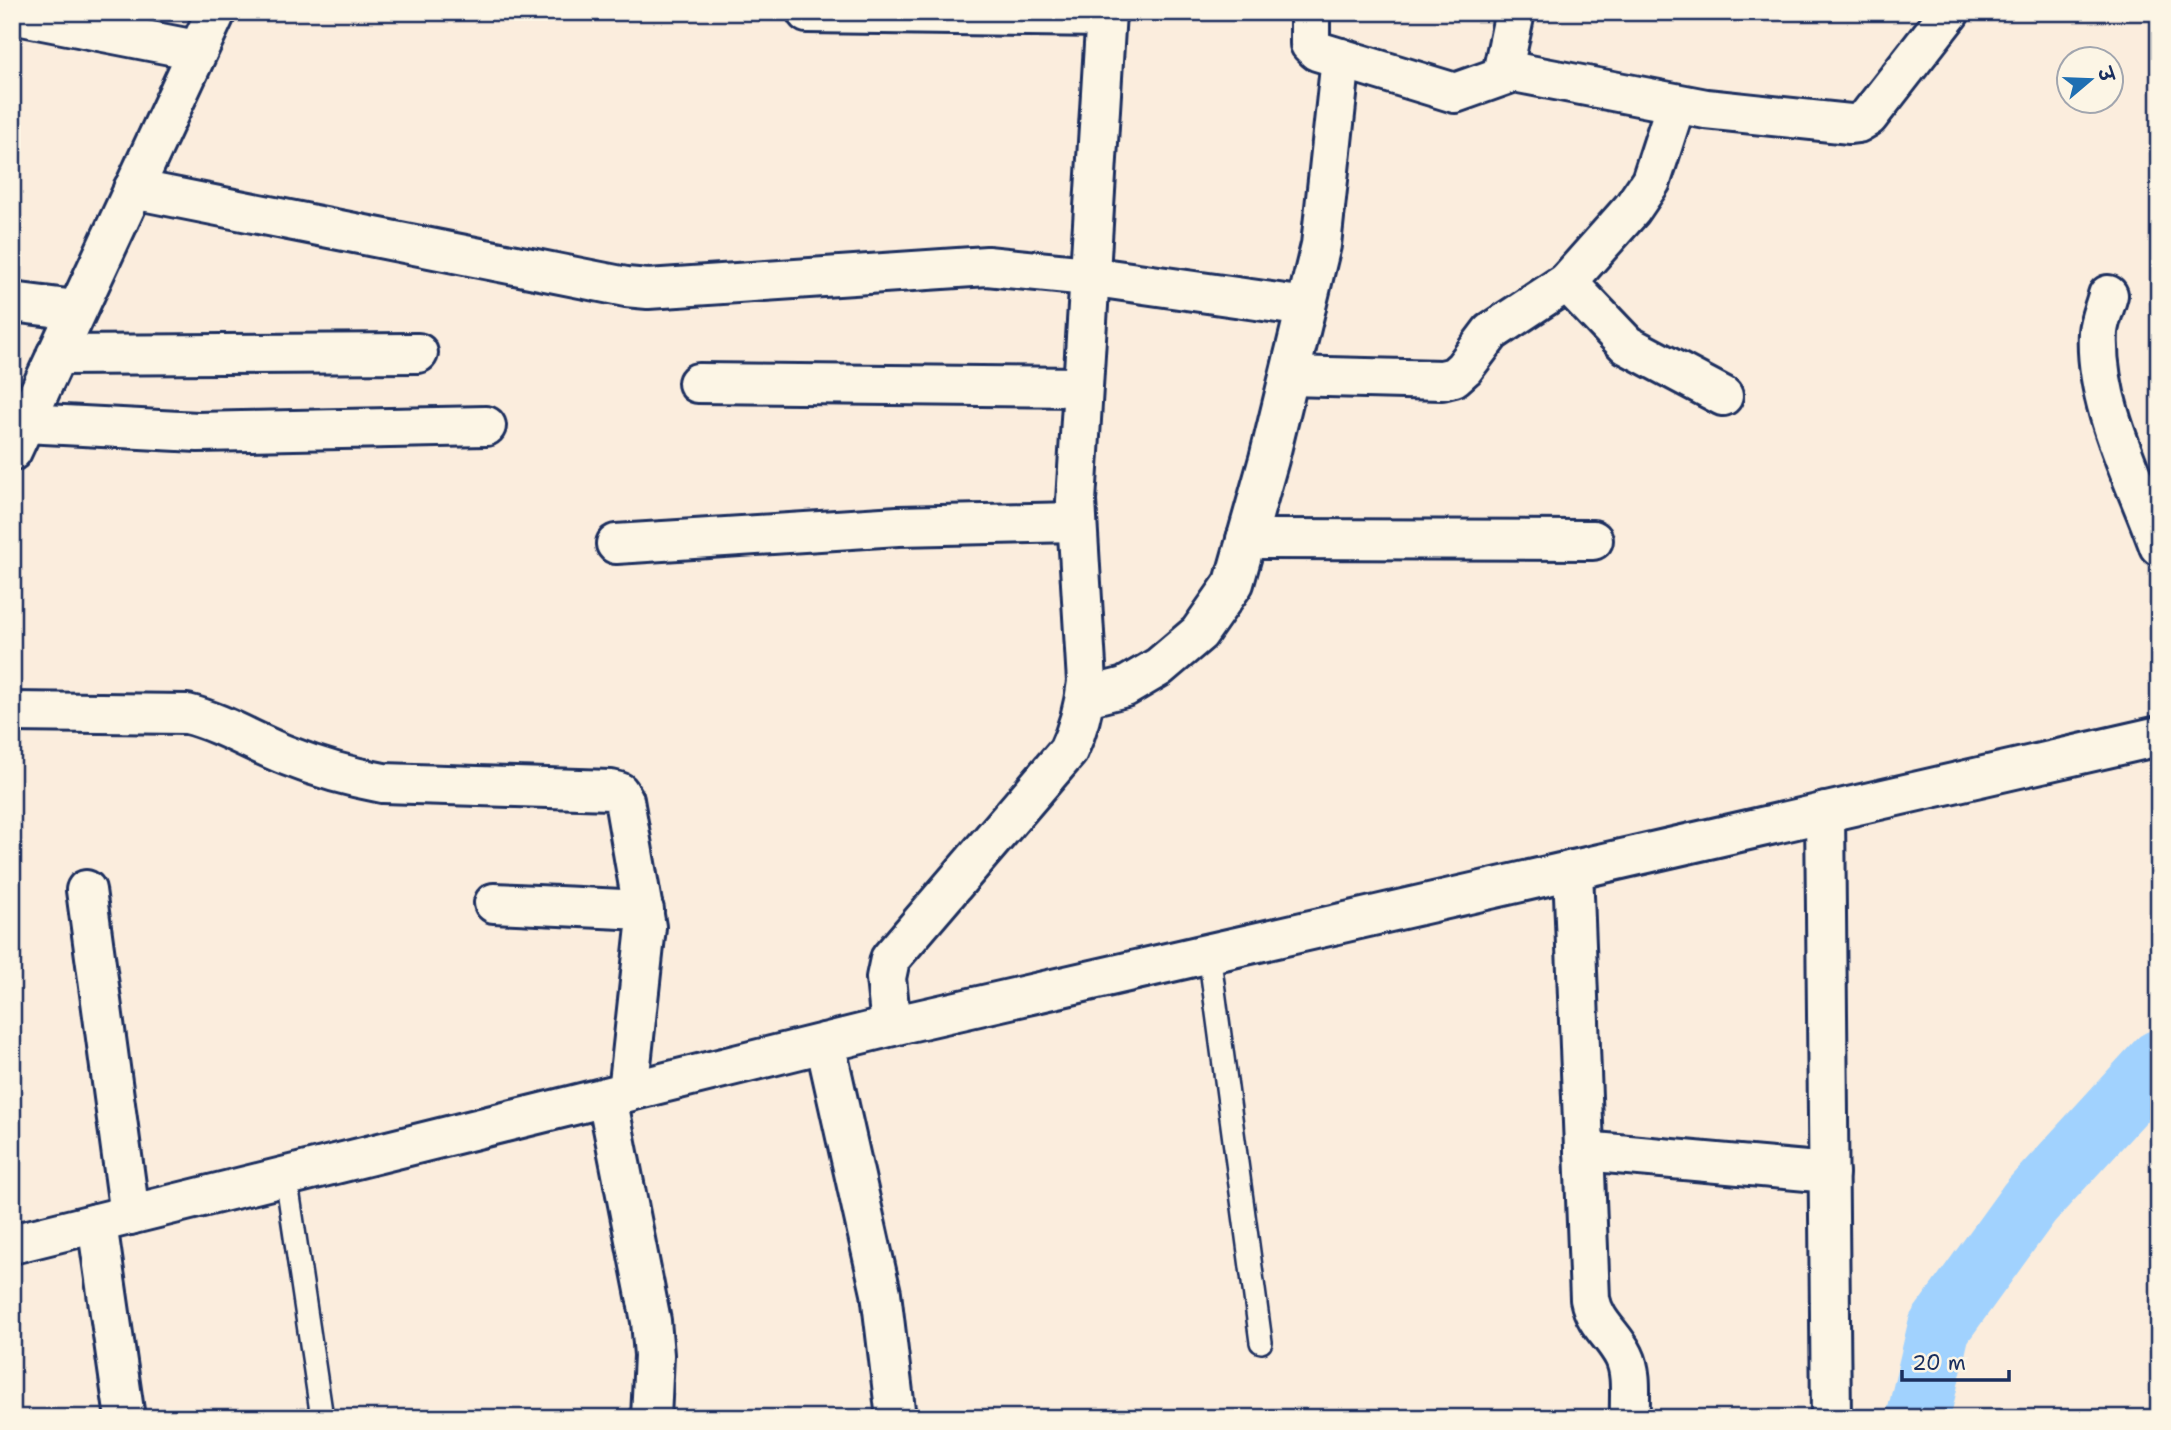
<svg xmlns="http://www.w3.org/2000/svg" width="2171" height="1430" font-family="'Shantell Sans','Playpen Sans Deva',sans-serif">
<rect width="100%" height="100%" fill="#fbeddd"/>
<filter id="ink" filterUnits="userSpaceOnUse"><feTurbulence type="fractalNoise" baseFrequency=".0143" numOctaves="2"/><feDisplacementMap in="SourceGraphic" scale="14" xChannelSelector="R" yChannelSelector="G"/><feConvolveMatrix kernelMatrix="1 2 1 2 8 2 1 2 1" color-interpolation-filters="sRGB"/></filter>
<g filter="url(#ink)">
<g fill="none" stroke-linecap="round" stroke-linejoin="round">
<!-- river -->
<path stroke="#a1d2fe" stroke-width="63" d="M1918,1418L1939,1328L2030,1202L2159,1061"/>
<defs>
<g id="service">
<path d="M1209,953L1261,1342"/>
<path d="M286,1176L322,1418"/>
</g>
<g id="minor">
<path d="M1310,12V44L1317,51L1455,93L1514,72L1706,109L1850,124L1858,123L1868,117L1950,12"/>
<path d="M807,13L1106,17"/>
<path d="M12,14L196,50"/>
<path d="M1502,74L1515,12"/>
<path d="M133,189L626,287L648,289L987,266L1088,276L1306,307"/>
<path d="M1567,282L1627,345L1723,396"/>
<path d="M2108,295C2105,307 2099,320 2098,332C2094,404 2135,479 2159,546"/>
<path d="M12,302L76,310"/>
<path d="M56,355L418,353"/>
<path d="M1290,376L1442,380L1454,377L1464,368L1491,332L1567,282L1632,209L1651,181L1676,104"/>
<path d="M698,383L1082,387"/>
<path d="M25,423L198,432L486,426"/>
<path d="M12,451L216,12"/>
<path d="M1246,539L1593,540"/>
<path d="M616,544L898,526L1076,522"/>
<path d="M1086,697L1125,687L1159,667L1199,633L1234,583L1269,459L1321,245L1341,58"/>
<path d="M12,712L187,714C223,723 254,743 288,756C318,768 350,777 383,783L611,790L619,792L624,800L646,927L628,1092"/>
<path d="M1825,812L1831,1418"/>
<path d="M1573,870L1590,1299C1595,1324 1613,1334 1624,1356C1633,1374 1629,1398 1630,1418"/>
<path d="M86,890L130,1215"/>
<path d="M494,903L644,910"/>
<path d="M891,1026L886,978L890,959L1068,751C1079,728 1084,707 1087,682L1076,501L1106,12"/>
<path d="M825,1043L881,1293L896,1418"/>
<path d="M607,1097L651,1321L654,1355L651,1418"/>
<path d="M1584,1151L1829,1173"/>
<path d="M97,1223L125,1418"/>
</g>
<path id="tertiary" d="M12,1244L909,1022L2159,736"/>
</defs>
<!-- service casing -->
<use href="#service" stroke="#1b2f5e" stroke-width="26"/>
<!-- minor casing -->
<use href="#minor" stroke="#1b2f5e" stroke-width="44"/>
<!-- tertiary casing -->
<use href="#tertiary" stroke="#1b2f5e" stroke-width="44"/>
<!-- service -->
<use href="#service" stroke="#fcf5e5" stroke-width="21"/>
<!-- minor -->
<use href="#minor" stroke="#fcf5e5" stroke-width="38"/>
<!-- tertiary -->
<use href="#tertiary" stroke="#fcf5e5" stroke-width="38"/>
</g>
</g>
<!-- margin -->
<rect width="2171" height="1430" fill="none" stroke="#fcf5e5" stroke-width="42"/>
<rect x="21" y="21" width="2129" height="1388" fill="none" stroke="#1b2f5e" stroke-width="2.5" filter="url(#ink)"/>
<!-- north arrow -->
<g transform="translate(2090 80) rotate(71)"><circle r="33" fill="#fcf5e5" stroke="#a2a6af" stroke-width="2"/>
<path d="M0-5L12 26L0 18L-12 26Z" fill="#1f6fb2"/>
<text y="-10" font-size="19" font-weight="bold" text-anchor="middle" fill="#1b2f5e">उ</text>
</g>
<!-- scale -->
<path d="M1902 1370v10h107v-10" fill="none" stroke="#1b2f5e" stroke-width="3.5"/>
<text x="1912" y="1370" font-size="21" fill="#1b2f5e" stroke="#fcf5e5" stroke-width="5" paint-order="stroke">20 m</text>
</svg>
